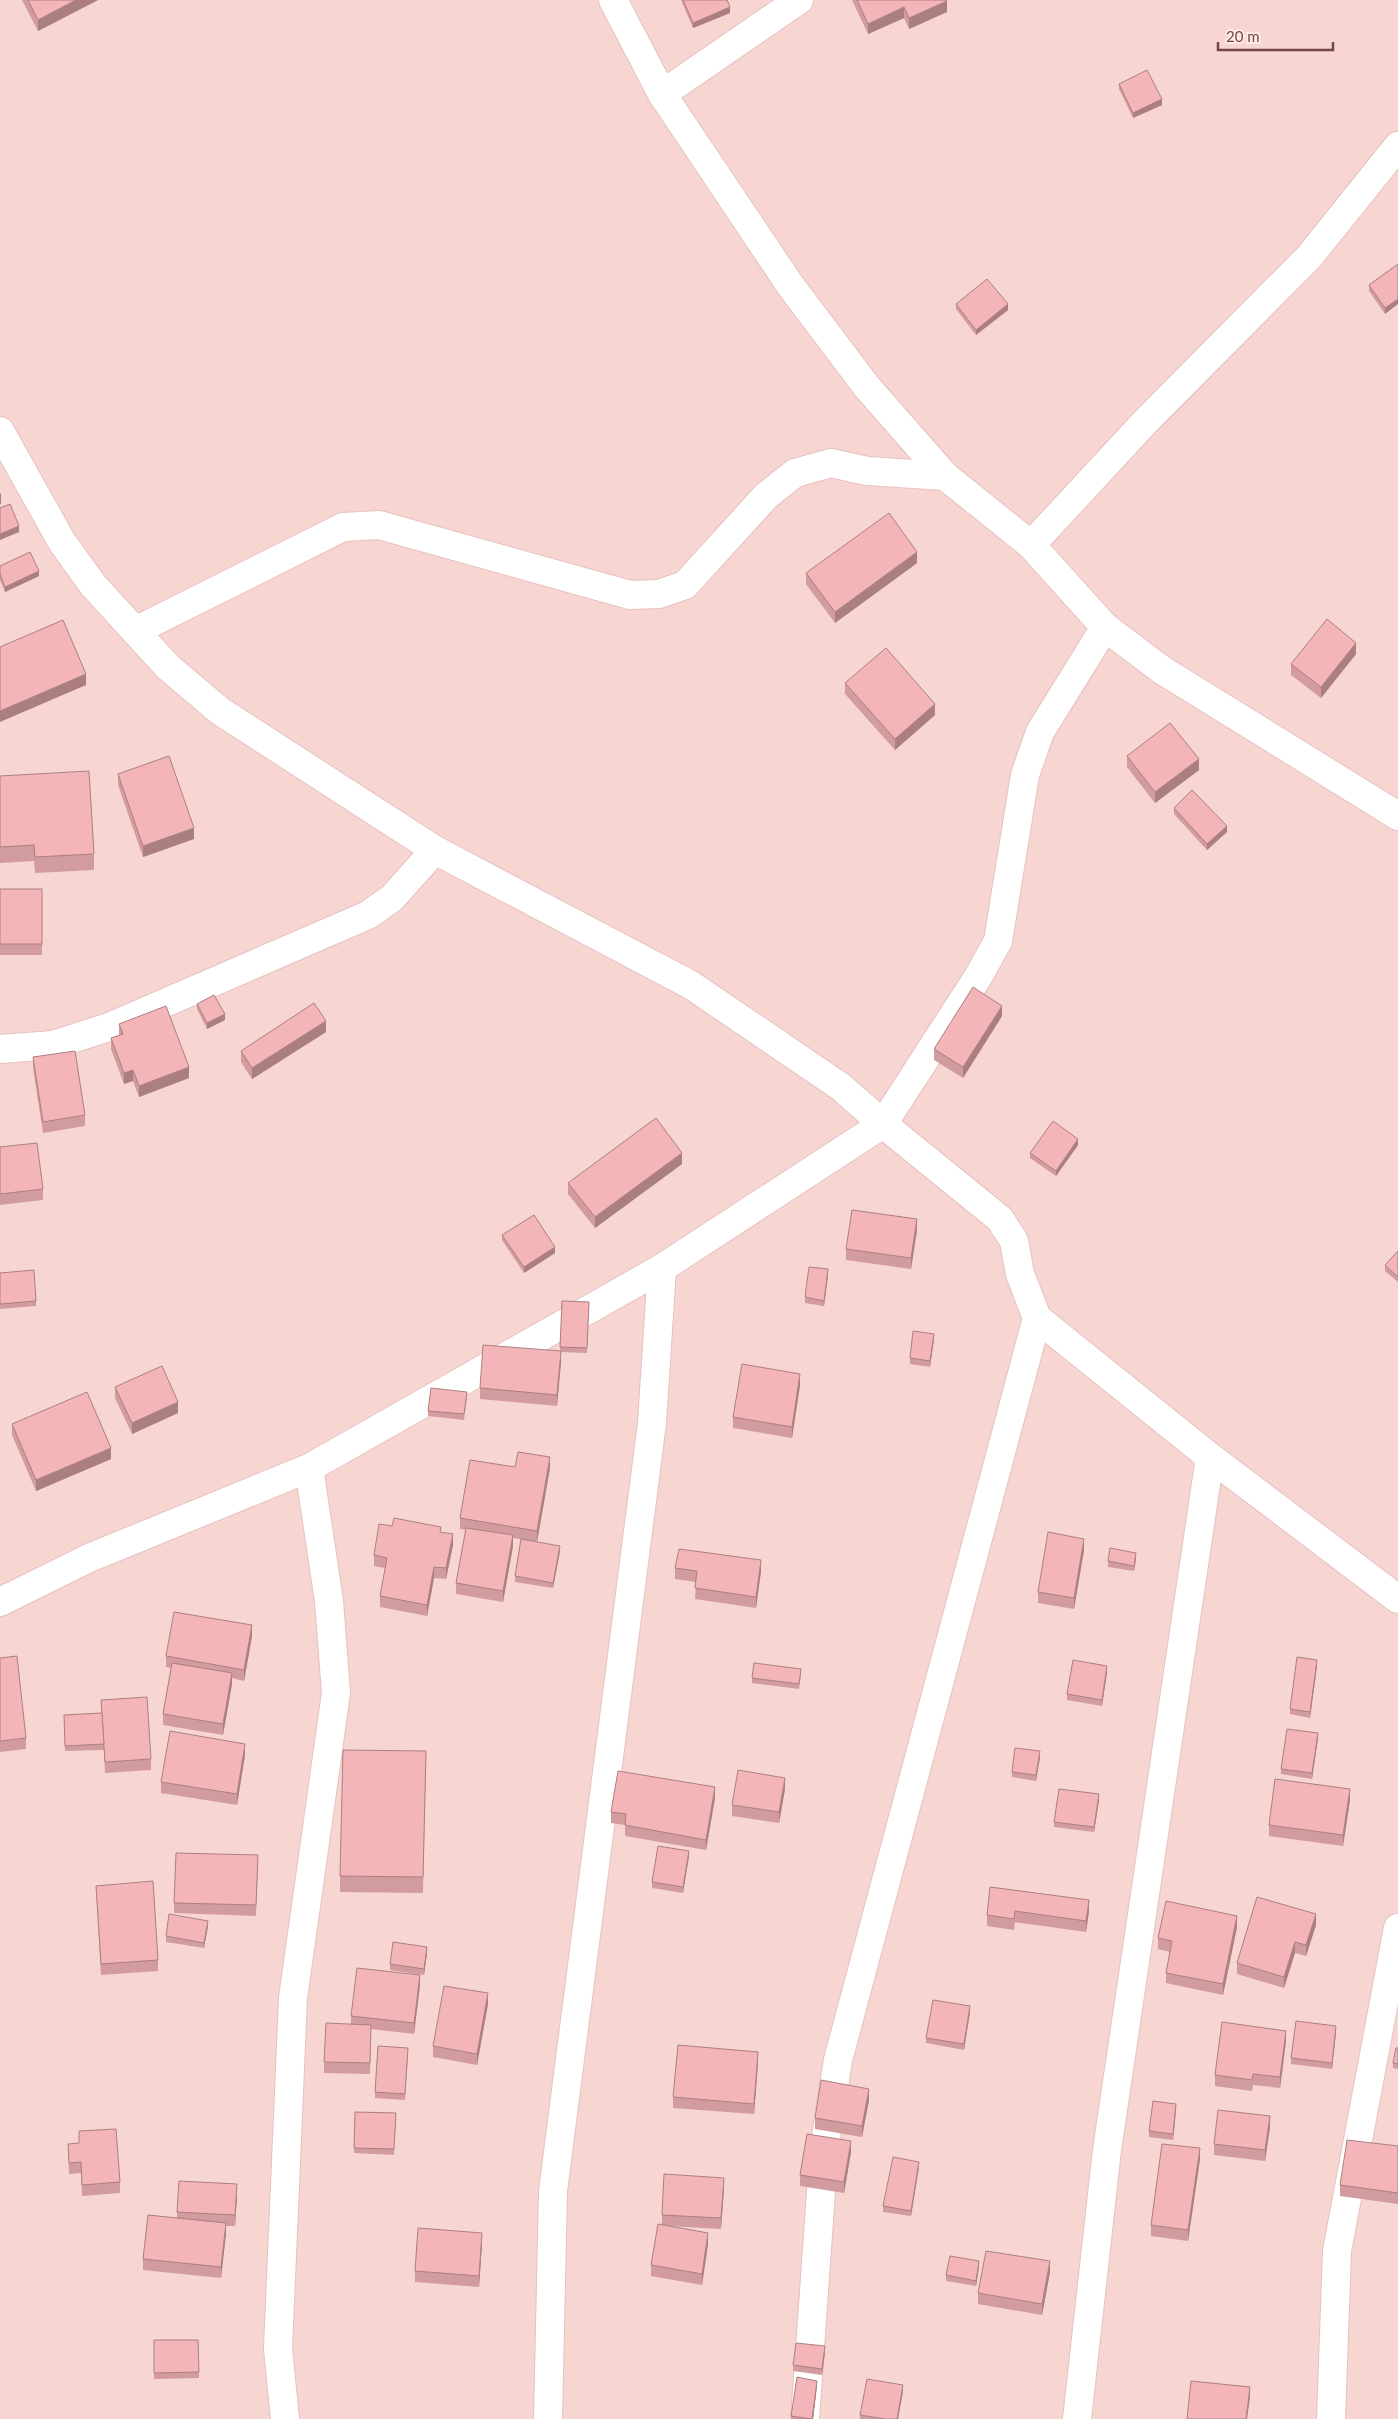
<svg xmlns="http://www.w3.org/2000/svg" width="1398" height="2419" font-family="Lato,sans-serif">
<rect width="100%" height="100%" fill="#fde4df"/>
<!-- residential -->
<rect fill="#f7d5d0" x="0" y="0" width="1398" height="2419"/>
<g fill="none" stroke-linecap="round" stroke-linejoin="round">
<defs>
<g id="minor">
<path d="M613,0L662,94L790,285L867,387L945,476L1031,545L1105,627L1162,670L1398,816"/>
<path d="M662,94L799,0"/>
<path d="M0,431L62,542L93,585L168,667L220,711L435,850L691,985L841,1087L883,1124L1000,1219L1014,1241L1020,1274L1037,1318L1210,1457L1398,1599"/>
<path d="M1031,545L1145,422L1309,257L1398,146"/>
<path d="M135,631L343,527L379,525L630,595L659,594L685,585L766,496L795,473L831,463L867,471L945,476"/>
<path d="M0,1049L53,1045L109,1027L368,915L392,898L435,850"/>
<path d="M0,1602L89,1558L309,1468L662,1268L883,1124L978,977L998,941L1025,775L1040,732L1105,627"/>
<path d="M285,2419L278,2349L293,1998L336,1693L329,1601L309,1468"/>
<path d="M548,2419L553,2191L652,1423L662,1268"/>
<path d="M805,2419L824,2150L838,2060L1037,1318"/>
<path d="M1077,2419L1107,2150L1210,1457"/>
<path d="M1331,2419L1337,2251L1398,1928"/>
</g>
</defs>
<!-- minor casing -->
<use href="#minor" stroke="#e6c2c0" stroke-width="30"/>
<!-- minor -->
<use href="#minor" stroke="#fff" stroke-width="28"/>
</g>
<!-- wall -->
<g fill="#d29c9e">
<path d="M22,0H98L38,31Z"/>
<path d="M681,0H727L730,13L693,28Z"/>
<path d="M852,0H946L947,12L909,29L904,18L868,34Z"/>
<path d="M1119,84L1162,105L1133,118L1119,89Z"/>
<path d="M1398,264L1385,314L1369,291V285Z"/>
<path d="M956,304L1008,310L976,335L956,309Z"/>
<path d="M917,563L835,623L806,584V573Z"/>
<path d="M0,566L39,576L5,592L0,580Z"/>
<path d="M1356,654L1321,698L1291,675V664Z"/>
<path d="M845,683L935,715L895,750L845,694Z"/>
<path d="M1127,756L1199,770L1155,803L1127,767Z"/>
<path d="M118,774L194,839L143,857L118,785Z"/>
<path d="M0,776L94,854V870L35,873L34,861L0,863Z"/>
<path d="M1174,808L1227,832L1207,850L1174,814Z"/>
<rect x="0" y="889" width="42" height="66"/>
<path d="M197,1004L225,1020L207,1029L197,1009Z"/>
<path d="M1002,1016L963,1078L934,1060V1049Z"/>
<path d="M119,1024L189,1078L139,1097L133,1081L124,1084L111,1049V1038L119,1035Z"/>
<path d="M326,1032L252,1079L241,1062V1051Z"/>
<path d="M33,1057L85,1115V1126L43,1133L33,1068Z"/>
<path d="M1078,1145L1056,1176L1030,1158V1153Z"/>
<path d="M0,1147L43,1189V1200L0,1205Z"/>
<path d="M682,1164L595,1228L568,1194V1183Z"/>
<path d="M917,1230L911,1269L846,1260V1249Z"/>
<path d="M502,1235L555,1253L524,1273L502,1240Z"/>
<path d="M1398,1251V1282L1385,1271V1265Z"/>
<path d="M0,1273L36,1301V1306L0,1309Z"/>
<path d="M828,1275L824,1306L805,1303V1297Z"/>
<path d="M562,1301L589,1302L587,1353L561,1352V1362L557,1406L480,1399V1388L560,1351Z"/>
<path d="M934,1339L930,1367L910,1364V1358Z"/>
<path d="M800,1385L792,1438L733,1428V1417Z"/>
<path d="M115,1387L178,1413L132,1434L115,1398Z"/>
<path d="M467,1397L464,1420L428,1416V1411Z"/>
<path d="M12,1424L111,1459L36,1491L12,1435Z"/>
<path d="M515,1467L550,1468L537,1542L513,1538V1546L503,1602L456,1594V1583L466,1530L460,1529V1518Z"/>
<path d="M392,1526L441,1532L453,1545L446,1579L434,1578L427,1616L380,1607V1596L385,1568L374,1566V1555Z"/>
<path d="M1084,1550L1074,1609L1038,1603V1592Z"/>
<path d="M560,1551L553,1588L515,1582V1576Z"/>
<path d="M1136,1559L1134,1571L1108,1567V1561Z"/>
<path d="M675,1568L761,1571L756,1608L695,1599L696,1582L675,1579Z"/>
<path d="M252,1636L244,1681L232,1678V1684L223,1735L163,1725V1714L171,1668L166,1667V1656Z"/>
<path d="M0,1658L26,1738V1749L0,1752Z"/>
<path d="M1317,1666L1310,1718L1290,1714V1709Z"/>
<path d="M1107,1672L1102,1706L1067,1700V1694Z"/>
<path d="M801,1675L799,1689L752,1683V1678Z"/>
<path d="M101,1700L151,1759V1770L105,1773L104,1750L65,1751L64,1715L102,1713Z"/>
<path d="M1318,1738L1312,1779L1281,1774V1769Z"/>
<path d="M245,1755L237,1805L161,1793V1782Z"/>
<path d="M1040,1757L1036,1781L1012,1777V1772Z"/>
<path d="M426,1767L423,1893L340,1892V1876Z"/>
<path d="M785,1789L779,1823L732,1816V1805Z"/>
<path d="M715,1798L706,1850L625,1836V1825L611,1823V1812Z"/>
<path d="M1099,1800L1094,1832L1054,1827V1822Z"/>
<path d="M1350,1800L1343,1846L1269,1836V1825Z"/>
<path d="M689,1856L683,1893L652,1888V1882Z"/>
<path d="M258,1866L256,1916L174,1913V1903Z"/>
<path d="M96,1886L158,1960V1971L101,1975Z"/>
<path d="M990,1887L1089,1911L1086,1932L1015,1922L1014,1930L987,1926V1915Z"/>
<path d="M1316,1925L1306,1956L1295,1953L1284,1988L1237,1974V1963Z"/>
<path d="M208,1926L204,1948L166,1942V1936Z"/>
<path d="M1237,1927L1223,1995L1166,1983V1973L1170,1952L1158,1949V1938Z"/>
<path d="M427,1953L424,1975L390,1970V1964Z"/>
<path d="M420,1985L414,2034L371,2029L370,2074L324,2073V2062L351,2024V2016Z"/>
<path d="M488,2004L477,2065L433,2057V2046Z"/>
<path d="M970,2012L964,2050L926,2043V2038Z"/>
<path d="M1336,2032L1332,2069L1291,2064V2058Z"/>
<path d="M1286,2041L1280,2088L1253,2085L1252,2091L1215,2086V2075Z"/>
<path d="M1398,2048V2069L1393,2068V2063Z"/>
<path d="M408,2054L405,2100L375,2098V2092Z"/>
<path d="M758,2063L754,2114L673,2108V2097Z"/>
<path d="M869,2100L862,2137L815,2129V2118Z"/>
<path d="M1176,2110L1173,2140L1149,2137V2131Z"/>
<path d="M355,2112L396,2113L394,2155L354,2153Z"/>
<path d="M1270,2127L1265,2161L1214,2155V2144Z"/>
<path d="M68,2144L120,2182V2193L82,2196L81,2173L69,2174Z"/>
<path d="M1398,2146V2204L1340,2196V2185Z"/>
<path d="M851,2152L844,2193L800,2186V2175Z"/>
<path d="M1200,2159L1188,2241L1151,2236V2225Z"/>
<path d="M919,2167L911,2216L883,2212V2206Z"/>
<path d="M724,2189L721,2229L668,2226L708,2244L702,2285L651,2276V2265L662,2225V2215Z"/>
<path d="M237,2195L235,2226H226V2234L221,2278L143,2270V2259L177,2218V2212Z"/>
<path d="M482,2244L479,2287L415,2282V2271Z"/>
<path d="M979,2267L976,2286L946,2281V2275Z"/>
<path d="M1050,2272L1042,2315L978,2304V2293Z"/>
<path d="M154,2340H198L199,2378L154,2379Z"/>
<path d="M825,2352L822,2375L793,2371V2365Z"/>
<path d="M817,2386L813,2419H791V2416Z"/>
<path d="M903,2391L898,2419H860V2415Z"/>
</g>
<!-- shaded-wall -->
<g fill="#ab7f81">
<path d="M76,0H98L38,31V20Z"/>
<path d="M947,1V12L909,29V18Z"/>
<path d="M730,7V13L693,28V23Z"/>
<path d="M904,7V18L868,34V24Z"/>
<path d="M1162,99V105L1133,118V113Z"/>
<path d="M1398,299V304L1385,314V308Z"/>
<path d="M1008,304V310L976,335V330Z"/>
<path d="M1,493V504H0V494Z"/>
<path d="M19,526V532L0,540V534Z"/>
<path d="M917,552V563L835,623V612Z"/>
<path d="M39,571V576L5,592V587Z"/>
<path d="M1356,643V654L1321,698V687Z"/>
<path d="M86,674V685L0,722V711Z"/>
<path d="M935,704V715L895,750V739Z"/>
<path d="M1199,759V770L1155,803V792Z"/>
<path d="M1227,826V832L1207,850V844Z"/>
<path d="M194,828V839L143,857V846Z"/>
<path d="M1002,1006V1016L963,1078V1067Z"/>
<path d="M225,1014V1020L207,1029V1023Z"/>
<path d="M326,1021V1032L252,1079V1068Z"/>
<path d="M189,1067V1078L139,1097V1086Z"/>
<path d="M133,1070V1081L124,1084V1073Z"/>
<path d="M1078,1139V1145L1056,1176V1171Z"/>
<path d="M682,1153V1164L595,1228V1217Z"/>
<path d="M917,1219V1230L911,1269V1258Z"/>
<path d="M555,1247V1253L524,1273V1267Z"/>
<path d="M828,1269V1275L824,1306V1301Z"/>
<path d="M934,1334V1339L930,1367V1361Z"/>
<path d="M561,1351V1362L557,1406V1395Z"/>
<path d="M800,1374V1385L792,1438V1427Z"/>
<path d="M178,1402V1413L132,1434V1423Z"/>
<path d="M111,1448V1459L36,1491V1480Z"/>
<path d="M550,1457V1468L537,1542V1531Z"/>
<path d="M453,1534V1545L446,1579V1568Z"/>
<path d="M513,1535V1546L503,1602V1591Z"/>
<path d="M1084,1539V1550L1074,1609V1598Z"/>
<path d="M560,1546V1551L553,1588V1583Z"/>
<path d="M1136,1553V1559L1134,1571V1566Z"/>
<path d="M761,1560V1571L756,1608V1597Z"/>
<path d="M434,1567V1578L427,1616V1605Z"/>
<path d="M252,1625V1636L244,1681V1670Z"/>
<path d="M1317,1660V1666L1310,1718V1712Z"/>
<path d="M1107,1666V1672L1102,1706V1700Z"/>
<path d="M232,1673V1684L223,1735V1724Z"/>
<path d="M1318,1733V1738L1312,1779V1773Z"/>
<path d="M245,1744V1755L237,1805V1794Z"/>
<path d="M1040,1751V1757L1036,1781V1775Z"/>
<path d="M785,1778V1789L779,1823V1812Z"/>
<path d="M715,1787V1798L706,1850V1840Z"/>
<path d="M1350,1789V1800L1343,1846V1835Z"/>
<path d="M1099,1794V1800L1094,1832V1827Z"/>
<path d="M689,1851V1856L683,1893V1887Z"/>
<path d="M1089,1900V1911L1086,1932V1921Z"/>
<path d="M1316,1914V1925L1306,1956V1945Z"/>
<path d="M1237,1916V1927L1223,1995V1984Z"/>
<path d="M208,1921V1926L204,1948V1943Z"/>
<path d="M1295,1942V1953L1284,1988V1977Z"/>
<path d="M427,1947V1953L424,1975V1969Z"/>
<path d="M420,1975V1985L414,2034V2023Z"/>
<path d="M488,1993V2004L477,2065V2054Z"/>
<path d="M970,2006V2012L964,2050V2044Z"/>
<path d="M1336,2026V2032L1332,2069V2063Z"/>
<path d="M1286,2031V2041L1280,2088V2077Z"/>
<path d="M758,2052V2063L754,2114V2104Z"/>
<path d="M869,2089V2100L862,2137V2126Z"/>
<path d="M1176,2104V2110L1173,2140V2134Z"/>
<path d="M1270,2116V2127L1265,2161V2150Z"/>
<path d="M851,2141V2152L844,2193V2182Z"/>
<path d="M1200,2148V2159L1188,2241V2230Z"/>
<path d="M919,2162V2167L911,2216V2211Z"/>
<path d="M724,2178V2189L721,2229V2218Z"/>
<path d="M237,2184V2195L235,2226V2215Z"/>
<path d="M226,2223V2234L221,2278V2267Z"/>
<path d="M482,2233V2244L479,2287V2276Z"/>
<path d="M708,2233V2244L702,2285V2274Z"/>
<path d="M979,2261V2267L976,2286V2281Z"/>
<path d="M1050,2261V2272L1042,2315V2304Z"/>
<path d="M825,2346V2352L822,2375V2369Z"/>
<path d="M817,2381V2386L813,2419H812Z"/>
<path d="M903,2385V2391L898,2419H897Z"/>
<path d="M1250,2387V2398L1247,2419H1246Z"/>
</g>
<!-- building -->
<g fill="#f4b5b8" stroke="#ab7f81">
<path d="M28,0H76L38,20Z"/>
<path d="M683,0H727L730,7L693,23Z"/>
<path d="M857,0H946L947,1L909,18L904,7L868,24Z"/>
<path d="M1147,70L1162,99L1133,113L1119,84Z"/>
<path d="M1398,264V299L1385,308L1369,285Z"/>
<path d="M987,279L1008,304L976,330L956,304Z"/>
<path d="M10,504L19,526L0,534V508Z"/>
<path d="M889,513L917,552L835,612L806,573Z"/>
<path d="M30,552L39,571L5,587L0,574V566Z"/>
<path d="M1327,619L1356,643L1321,687L1291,664Z"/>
<path d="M63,620L86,674L0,711V647Z"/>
<path d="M886,648L935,704L895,739L845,683Z"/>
<path d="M1170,723L1199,759L1155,792L1127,756Z"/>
<path d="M169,756L194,828L143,846L118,774Z"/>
<path d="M89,771L94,854L35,857L34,845L0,847V776Z"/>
<path d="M1192,790L1227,826L1207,844L1174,808Z"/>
<rect x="0" y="889" width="42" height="55"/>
<path d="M973,987L1002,1006L963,1067L934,1049Z"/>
<path d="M214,995L225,1014L207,1023L197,1004Z"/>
<path d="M314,1003L326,1021L252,1068L241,1051Z"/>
<path d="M166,1006L189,1067L139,1086L133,1070L124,1073L111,1038L123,1034L119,1024Z"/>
<path d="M75,1051L85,1115L43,1122L33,1057Z"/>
<path d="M656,1118L682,1153L595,1217L568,1183Z"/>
<path d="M1053,1121L1078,1139L1056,1171L1030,1153Z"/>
<path d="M37,1143L43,1189L0,1194V1147Z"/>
<path d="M852,1210L917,1219L911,1258L846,1249Z"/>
<path d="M534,1215L555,1247L524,1267L502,1235Z"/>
<path d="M1398,1251V1277L1385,1265Z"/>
<path d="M809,1267L828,1269L824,1301L805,1297Z"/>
<path d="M34,1270L36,1301L0,1304V1273Z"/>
<path d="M562,1301L589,1302L587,1348L560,1347Z"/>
<path d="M913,1331L934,1334L930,1361L910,1358Z"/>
<path d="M483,1345L561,1351L557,1395L480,1388Z"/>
<path d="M742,1364L800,1374L792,1427L733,1417Z"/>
<path d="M162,1366L178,1402L132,1423L115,1387Z"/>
<path d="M431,1388L467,1392L464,1414L428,1411Z"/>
<path d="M87,1392L111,1448L36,1480L12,1424Z"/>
<path d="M518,1452L550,1457L537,1531L460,1518L470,1460L515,1467Z"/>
<path d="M394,1518L441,1527L440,1532L453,1534L446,1568L434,1567L427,1605L380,1596L387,1558L374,1555L379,1524L392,1526Z"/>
<path d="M466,1528L513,1535L503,1591L456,1583Z"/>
<path d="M1048,1532L1084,1539L1074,1598L1038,1592Z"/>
<path d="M521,1539L560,1546L553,1583L515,1576Z"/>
<path d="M1110,1548L1136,1553L1134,1566L1108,1561Z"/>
<path d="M679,1549L761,1560L756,1597L695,1588L697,1571L675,1568Z"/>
<path d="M174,1612L252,1625L244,1670L166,1656Z"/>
<path d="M17,1656L26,1738L0,1741V1658Z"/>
<path d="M1297,1657L1317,1660L1310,1712L1290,1709Z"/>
<path d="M1073,1660L1107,1666L1102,1700L1067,1694Z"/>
<path d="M172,1663L232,1673L223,1724L163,1714Z"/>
<path d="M754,1663L801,1669L799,1684L752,1678Z"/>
<path d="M147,1697L151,1759L105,1762L101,1700Z"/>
<path d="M102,1713L104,1744L65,1746L64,1715Z"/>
<path d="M1287,1729L1318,1733L1312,1773L1281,1769Z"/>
<path d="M170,1731L245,1744L237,1794L161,1782Z"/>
<path d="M1015,1748L1040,1751L1036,1775L1012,1772Z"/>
<path d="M343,1750L426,1751L423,1877L340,1876Z"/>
<path d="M738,1770L785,1778L779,1812L732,1805Z"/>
<path d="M618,1771L715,1787L706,1840L625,1825L626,1814L611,1812Z"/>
<path d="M1275,1779L1350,1789L1343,1835L1269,1825Z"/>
<path d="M1059,1789L1099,1794L1094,1827L1054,1822Z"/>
<path d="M658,1846L689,1851L683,1887L652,1882Z"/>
<path d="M176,1853L258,1855L256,1905L174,1903Z"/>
<path d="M153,1881L158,1960L101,1964L96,1886Z"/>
<path d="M990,1887L1089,1900L1086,1921L1015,1911L1014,1919L987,1915Z"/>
<path d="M1257,1897L1316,1914L1306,1945L1295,1942L1284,1977L1237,1963Z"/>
<path d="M1166,1901L1237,1916L1223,1984L1166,1973L1172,1941L1158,1938Z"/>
<path d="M169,1914L208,1921L204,1943L166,1936Z"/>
<path d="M393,1942L427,1947L424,1969L390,1964Z"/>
<path d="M357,1968L420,1975L414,2023L351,2016Z"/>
<path d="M444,1986L488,1993L477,2054L433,2046Z"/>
<path d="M933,2000L970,2006L964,2044L926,2038Z"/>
<path d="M1296,2021L1336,2026L1332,2063L1291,2058Z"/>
<path d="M1222,2022L1286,2031L1280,2077L1253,2074L1252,2080L1215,2075Z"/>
<path d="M326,2023L371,2025L370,2063L324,2062Z"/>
<path d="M678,2045L758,2052L754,2104L673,2097Z"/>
<path d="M378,2046L408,2048L405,2094L375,2092Z"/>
<path d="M1396,2048H1398V2064L1393,2063Z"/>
<path d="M821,2080L869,2089L862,2126L815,2118Z"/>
<path d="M1153,2101L1176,2104L1173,2134L1149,2131Z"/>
<path d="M1218,2110L1270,2116L1265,2150L1214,2144Z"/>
<path d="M355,2112L396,2113L394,2149L354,2148Z"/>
<path d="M116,2129L120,2182L82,2185L81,2162L69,2163L68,2144L79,2143V2131Z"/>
<path d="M807,2134L851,2141L844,2182L800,2175Z"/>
<path d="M1347,2140L1398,2146V2193L1340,2185Z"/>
<path d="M1162,2144L1200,2148L1188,2230L1151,2225Z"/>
<path d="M893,2157L919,2162L911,2211L883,2206Z"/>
<path d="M664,2174L724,2178L721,2218L662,2215Z"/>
<path d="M179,2181L237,2184L235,2215L177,2212Z"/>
<path d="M148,2215L226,2223L221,2267L143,2259Z"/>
<path d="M658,2224L708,2233L702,2274L651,2265Z"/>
<path d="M418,2228L482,2233L479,2276L415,2271Z"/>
<path d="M986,2251L1050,2261L1042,2304L978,2293Z"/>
<path d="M950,2256L979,2261L976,2281L946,2275Z"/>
<path d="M154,2340H198L199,2372L154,2373Z"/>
<path d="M796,2343L825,2346L822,2369L793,2365Z"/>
<path d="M797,2377L817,2381L812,2419L791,2416Z"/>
<path d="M867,2379L903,2385L897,2419H885L860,2415Z"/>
<path d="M1191,2381L1250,2387L1246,2419H1187Z"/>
</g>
<!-- scale -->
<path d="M1218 42v8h115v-8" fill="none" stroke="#74464a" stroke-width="2.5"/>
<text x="1226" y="42" font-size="15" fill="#74464a" stroke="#ffeae6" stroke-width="4" paint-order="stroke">20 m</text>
</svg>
